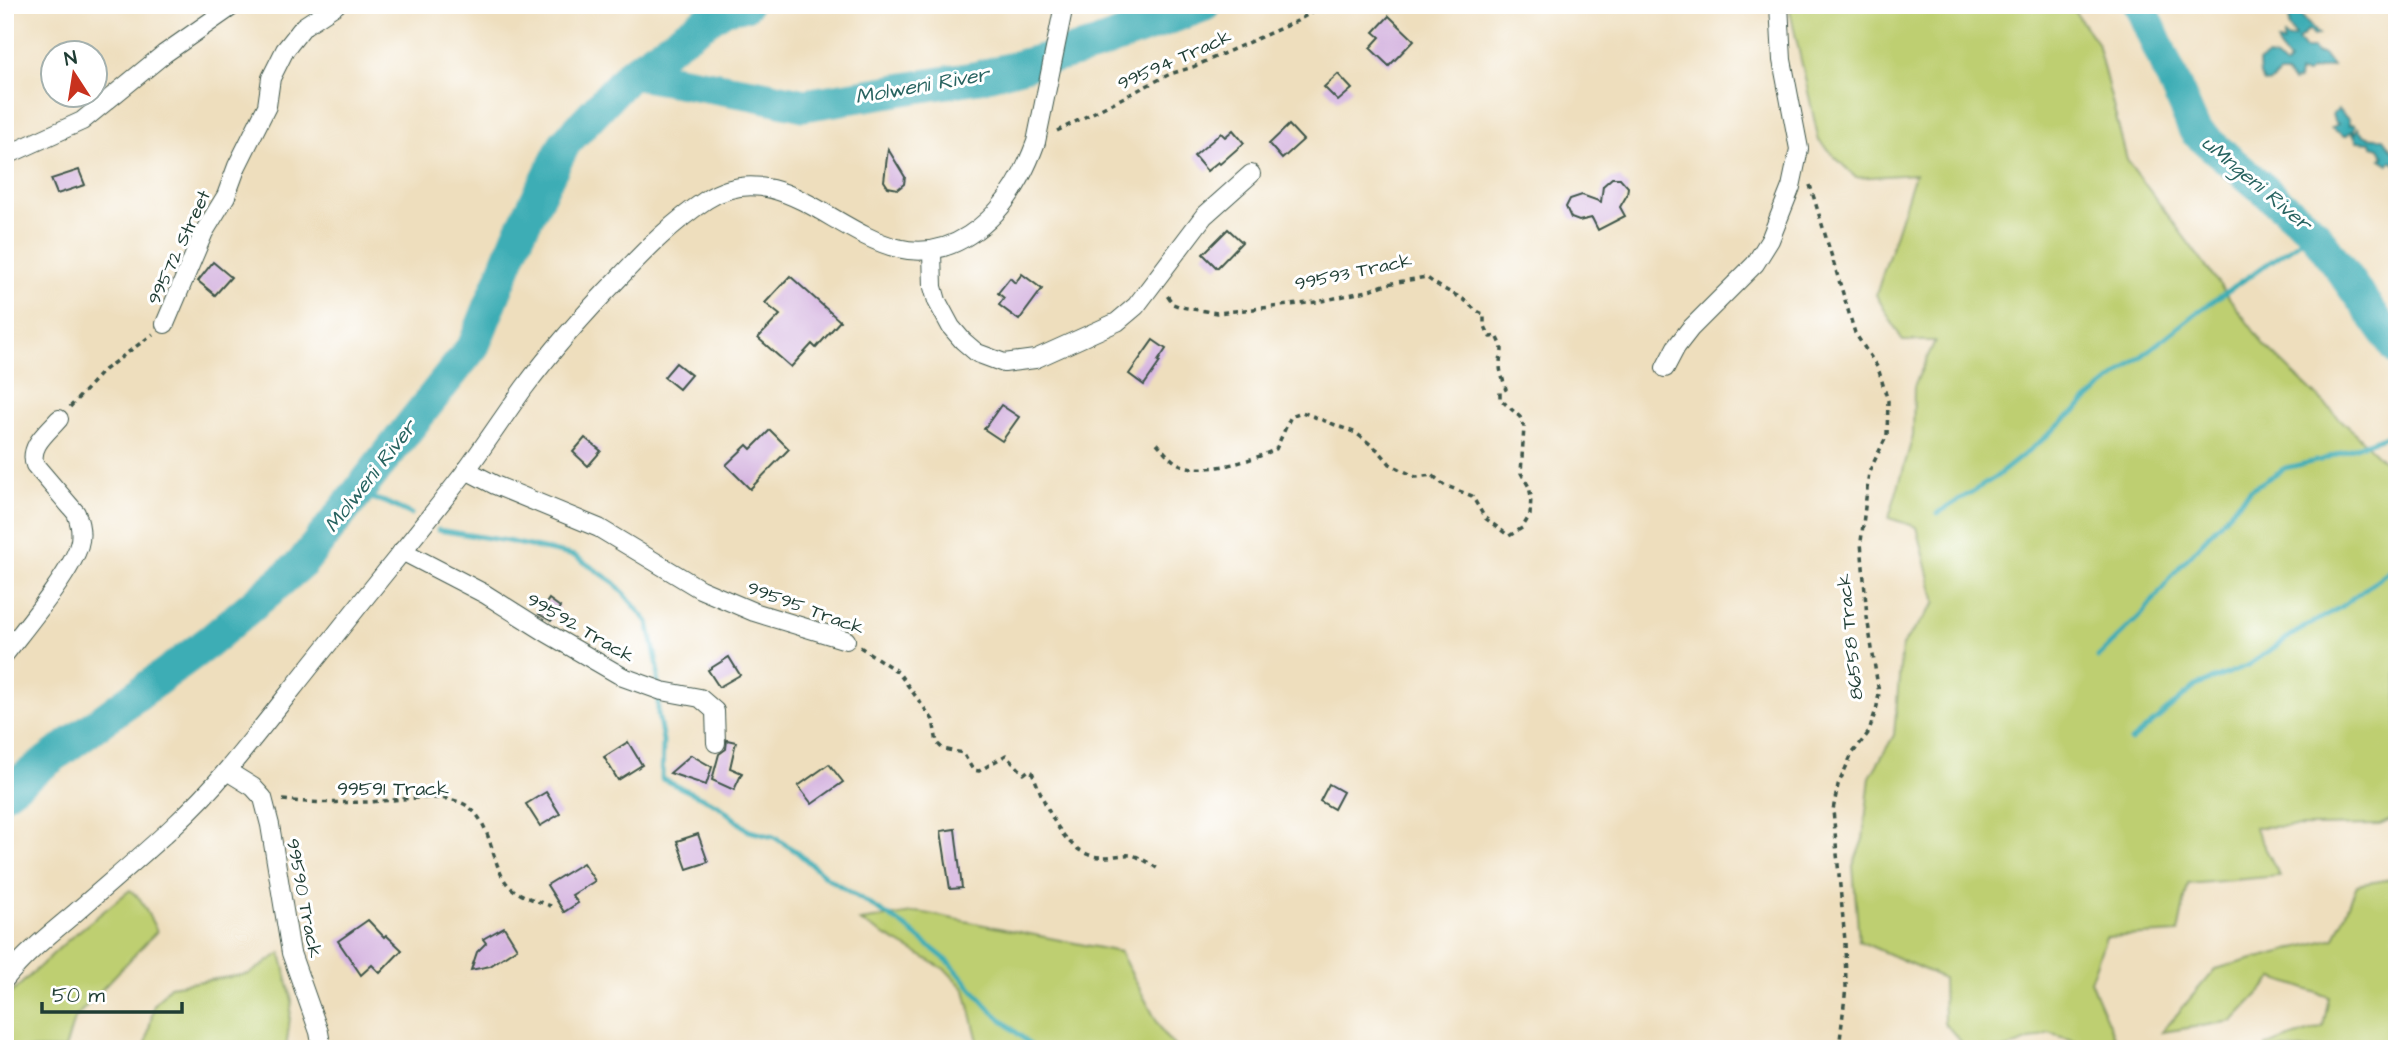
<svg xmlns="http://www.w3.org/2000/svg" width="2402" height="1054" font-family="'Architects Daughter',sans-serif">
<rect width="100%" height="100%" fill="#fff"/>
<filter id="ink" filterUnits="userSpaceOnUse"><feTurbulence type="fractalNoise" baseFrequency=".0143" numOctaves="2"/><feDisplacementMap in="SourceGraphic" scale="14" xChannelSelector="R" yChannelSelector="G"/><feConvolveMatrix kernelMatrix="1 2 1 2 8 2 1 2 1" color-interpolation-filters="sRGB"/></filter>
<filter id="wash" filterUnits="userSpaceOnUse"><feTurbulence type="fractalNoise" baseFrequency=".00686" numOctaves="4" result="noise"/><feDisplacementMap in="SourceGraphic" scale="28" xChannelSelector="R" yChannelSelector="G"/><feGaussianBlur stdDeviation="1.57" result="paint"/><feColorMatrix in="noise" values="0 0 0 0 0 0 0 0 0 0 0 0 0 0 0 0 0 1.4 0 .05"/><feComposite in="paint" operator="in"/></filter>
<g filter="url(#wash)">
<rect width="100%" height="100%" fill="#eedebd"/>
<!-- green -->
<g fill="#becf71" stroke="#6e8652" stroke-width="2">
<path d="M1791,5H2070L2097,43L2127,160L2265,346L2397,474V817L2380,825L2254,827L2280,876L2188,884L2178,933L2106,937L2090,981L2114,1036L2092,1046L2049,1033L2006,1049H1967L1944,1022L1943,978L1859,941L1853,866L1863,839L1870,777L1894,735L1902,645L1936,603L1917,527L1889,518L1913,436L1914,386L1935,341H1903L1876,295L1915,174L1856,178L1819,141L1790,11Z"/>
<path d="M2397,878V1049H2266V1046L2323,1027L2329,997L2274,978L2233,1021L2162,1032L2215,969L2335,938L2357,885Z"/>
<path d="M130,890L140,899L157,931L74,1019L65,1049H5V999L69,939Z"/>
<path d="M919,912L1120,952L1164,1035L1177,1049H980L965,990L946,970L860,921Z"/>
<path d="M281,953L292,1001L286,1049H145L154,1005L170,986L249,974Z"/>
</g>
<!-- water -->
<g fill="#3cadb5" stroke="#2e7574" stroke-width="2">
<path d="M2298,12L2318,35L2313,36L2308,30L2298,40L2305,49H2313L2316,53L2323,54L2332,66L2310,71L2307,74L2299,73L2298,80L2293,82L2286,74H2279L2271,82L2264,83L2260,75L2259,62L2267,57L2274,58L2285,66L2289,61L2279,48L2278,42L2283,43L2284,36L2288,39L2295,37L2289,26L2290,16Z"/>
<path d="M2338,110L2348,119L2349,125L2353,124L2355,126L2354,130L2356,133L2358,128C2365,139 2372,138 2384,138L2397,156V166L2393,161L2389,164L2381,159L2384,157L2379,148L2372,146L2371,142L2357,141L2352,131L2345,136L2331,128L2338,124L2334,121L2332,114Z"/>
</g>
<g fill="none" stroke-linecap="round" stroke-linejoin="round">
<!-- stream -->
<g stroke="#3cadb5" stroke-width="5">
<path d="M724,5L725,8"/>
<path d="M357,494L385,502L411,514"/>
<path d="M1938,513L1996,477L2041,441L2104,386L2200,310L2314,232"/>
<path d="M438,530L507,541L575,556L615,583L648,622L658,667V714L663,741L662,779L718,805L749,831L774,837L797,852L826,877L903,925L949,962L990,1009L1035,1049"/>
<path d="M2098,657L2146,610L2174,573L2250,490L2285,468L2321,460L2397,432"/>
<path d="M2131,741L2196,686L2249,665L2295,633L2339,608L2397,565"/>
<path d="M2396,1049L2397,1048"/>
</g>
<!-- river -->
<g stroke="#3cadb5" stroke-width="33">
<path d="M2140,5L2195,131L2314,232L2397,349"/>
<path d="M631,73L725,8L745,5"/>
<path d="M5,792L210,641L302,563L474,345L518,236L565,143L631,73L753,94L804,105L979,77L1095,46L1205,5"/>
</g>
</g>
<g id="blocks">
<!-- building -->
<g fill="#d5b5e0">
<path d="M1389,16L1414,40L1389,66L1370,48L1380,37L1374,32Z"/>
<path d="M1338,74L1352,89L1338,101L1324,87Z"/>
<path d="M1289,125L1303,140L1282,159L1269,144Z"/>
<path d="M1233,130L1244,143L1220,164L1218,162L1207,171L1194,156L1221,133L1225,137Z"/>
<path d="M888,149L905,177L904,184L898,189L888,187L884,181Z"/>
<path d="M79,170L85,185L57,194L51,179Z"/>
<path d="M1612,178H1620L1628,187L1627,195L1620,207L1625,216L1598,230L1592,218L1579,221L1571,218L1566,207L1570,199L1582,195L1601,202L1603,186Z"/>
<path d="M1228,229L1242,242L1217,268L1203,254Z"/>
<path d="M213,262L231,277L215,295L198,281Z"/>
<path d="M1022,274L1042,289L1019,320L999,305L1004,298L998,293L1010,278L1015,283Z"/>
<path d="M790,276L840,321L816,348L812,344L791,367L758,338L780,315L765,303Z"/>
<path d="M1153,340L1166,349L1158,361L1160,362L1144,385L1129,374Z"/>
<path d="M676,363L691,375L679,389L664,377Z"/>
<path d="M1001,405L1019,417L1002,441L984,429Z"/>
<path d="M770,430L789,449L750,489L726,465L747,445L751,449Z"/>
<path d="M585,438L601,451L588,466L573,452Z"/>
<path d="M549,599L560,607L551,621L539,614Z"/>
<path d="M729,657L740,675L719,687L708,670Z"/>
<path d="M727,740L736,742L730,768L742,773L734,790L712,780L719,754L726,749Z"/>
<path d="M628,742L642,765L618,780L604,757Z"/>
<path d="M691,755L712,767L706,785L670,773Z"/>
<path d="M829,764L843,782L812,804L798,786Z"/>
<path d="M1329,784L1343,792L1334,809L1320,801Z"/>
<path d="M546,792L560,814L540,826L526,804Z"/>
<path d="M955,829L962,888L950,889L941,831Z"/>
<path d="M698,834L708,862L687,869L677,841Z"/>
<path d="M583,863L595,881L572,895L578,903L564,912L547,885Z"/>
<path d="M368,920L384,937L386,935L402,950L380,973L372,965L361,975L338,941Z"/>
<path d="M504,927L517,948L490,966L471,970L477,952L486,943L483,939Z"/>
</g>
</g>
</g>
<g filter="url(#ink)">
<use href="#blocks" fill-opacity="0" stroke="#3e5549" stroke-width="2"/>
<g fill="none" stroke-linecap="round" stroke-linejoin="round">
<defs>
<g id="street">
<path d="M5,156L82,121L164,54L234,5"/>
<path d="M932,252L933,287L937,301L951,327L963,341L977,353L1004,363L1035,359L1117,322L1136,306L1204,216L1251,174"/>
<path d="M165,324L204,232L226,196L237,166L267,106L271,78L285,50L304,26L336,5"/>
<path d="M1665,368L1676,347L1690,329L1755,264L1770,240L1791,187L1799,149L1782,60L1779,5"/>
<path d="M466,470L495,485L599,528L700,589L754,612L846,640"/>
<path d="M402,551L485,594L547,633L623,677L662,691L700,698L715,711L716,743"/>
<path d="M5,654C24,629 72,572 79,545C82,535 80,523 76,513L35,465C28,446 48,432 59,419"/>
<path d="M227,771L253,787L263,798L270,825L291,953L319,1032L322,1049"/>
<path d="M5,979C25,954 50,934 74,914C127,867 183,823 228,769C264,726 298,681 333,638C377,582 422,528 465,472C485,445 504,416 524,388C553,349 585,313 619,278C646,249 673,222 706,200C800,140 870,300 969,235C1002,214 1023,178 1036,142L1064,5"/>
</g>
</defs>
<!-- street casing -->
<use href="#street" stroke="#3e5549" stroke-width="20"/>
<!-- path -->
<g stroke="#3e5549" stroke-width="3.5" stroke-dasharray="5 5" stroke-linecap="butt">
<path d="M482,5L490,11L501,10L510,5"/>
<path d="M1057,131L1170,74L1193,67L1297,21L1324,5"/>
<path d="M1810,185L1855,333L1878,368L1888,401L1887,435L1869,472L1861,542L1867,617L1879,693L1877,706L1869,732L1852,754L1838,785L1833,810L1845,941L1846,987L1839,1049"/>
<path d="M70,407L104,370L153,334"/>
<path d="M1157,443C1163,450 1169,458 1177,463C1200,477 1254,460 1276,449L1291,416L1302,412L1356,433L1379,451L1390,464L1416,477L1432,475L1444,485L1472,496L1485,518L1509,536L1522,528L1530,515L1531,496L1529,487L1521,473L1524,427L1520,417L1500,399V392L1506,389C1504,381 1500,374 1500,365C1500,350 1506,353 1497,336L1490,337L1484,324V314C1474,312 1469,302 1461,298C1448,291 1437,286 1426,277L1387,284L1367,291L1317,302L1217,313L1181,307L1173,304L1166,294"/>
<path d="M860,647L898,672L933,720L937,743L943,749L963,753L973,770L979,771L1006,755L1024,774L1029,770L1032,772C1044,801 1062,854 1099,857C1110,858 1121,854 1131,855C1141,857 1152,865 1160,870"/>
<path d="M283,800C309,803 337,803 364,802C392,802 447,789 470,808C493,827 491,865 508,885C518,896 538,901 551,906"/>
</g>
<!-- street -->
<use href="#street" stroke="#fff" stroke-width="18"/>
</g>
</g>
<g text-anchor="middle" stroke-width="6" stroke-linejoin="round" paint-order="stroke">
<!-- street labels -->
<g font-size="19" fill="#1f3d34" stroke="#fff">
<text transform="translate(1174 59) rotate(-24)" y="7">99594 Track</text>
<text transform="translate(178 247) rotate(-65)" y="7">99572 Street</text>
<text transform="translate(1353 271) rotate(-12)" y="7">99593 Track</text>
<text transform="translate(806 607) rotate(20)" y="7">99595 Track</text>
<text transform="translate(581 627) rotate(30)" y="7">99592 Track</text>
<text transform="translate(1849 637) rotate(-96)" y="7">86558 Track</text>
<text x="393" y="795">99591 Track</text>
<text transform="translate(305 898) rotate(79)" y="7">99590 Track</text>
</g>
<!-- water labels -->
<g font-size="21" font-style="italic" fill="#296461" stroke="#fff">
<text transform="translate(922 85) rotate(-10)" y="7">Molweni River</text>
<text transform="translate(2257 183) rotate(40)" y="7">uMngeni River</text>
<text transform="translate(370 476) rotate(-52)" y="7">Molweni River</text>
</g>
</g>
<!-- margin -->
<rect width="2402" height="1054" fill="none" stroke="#fff" stroke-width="28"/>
<!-- north arrow -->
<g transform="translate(74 74) rotate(348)"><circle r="33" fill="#ffffff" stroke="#a5b1ae" stroke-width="2"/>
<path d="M0-5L12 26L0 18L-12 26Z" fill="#c8321e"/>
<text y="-10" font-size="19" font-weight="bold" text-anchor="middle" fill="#1f3d34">N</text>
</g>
<!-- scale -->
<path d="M42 1002v10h140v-10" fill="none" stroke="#1f3d34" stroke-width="3.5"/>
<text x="52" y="1002" font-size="21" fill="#1f3d34" stroke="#ffffff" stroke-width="5" paint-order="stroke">50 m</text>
</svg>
